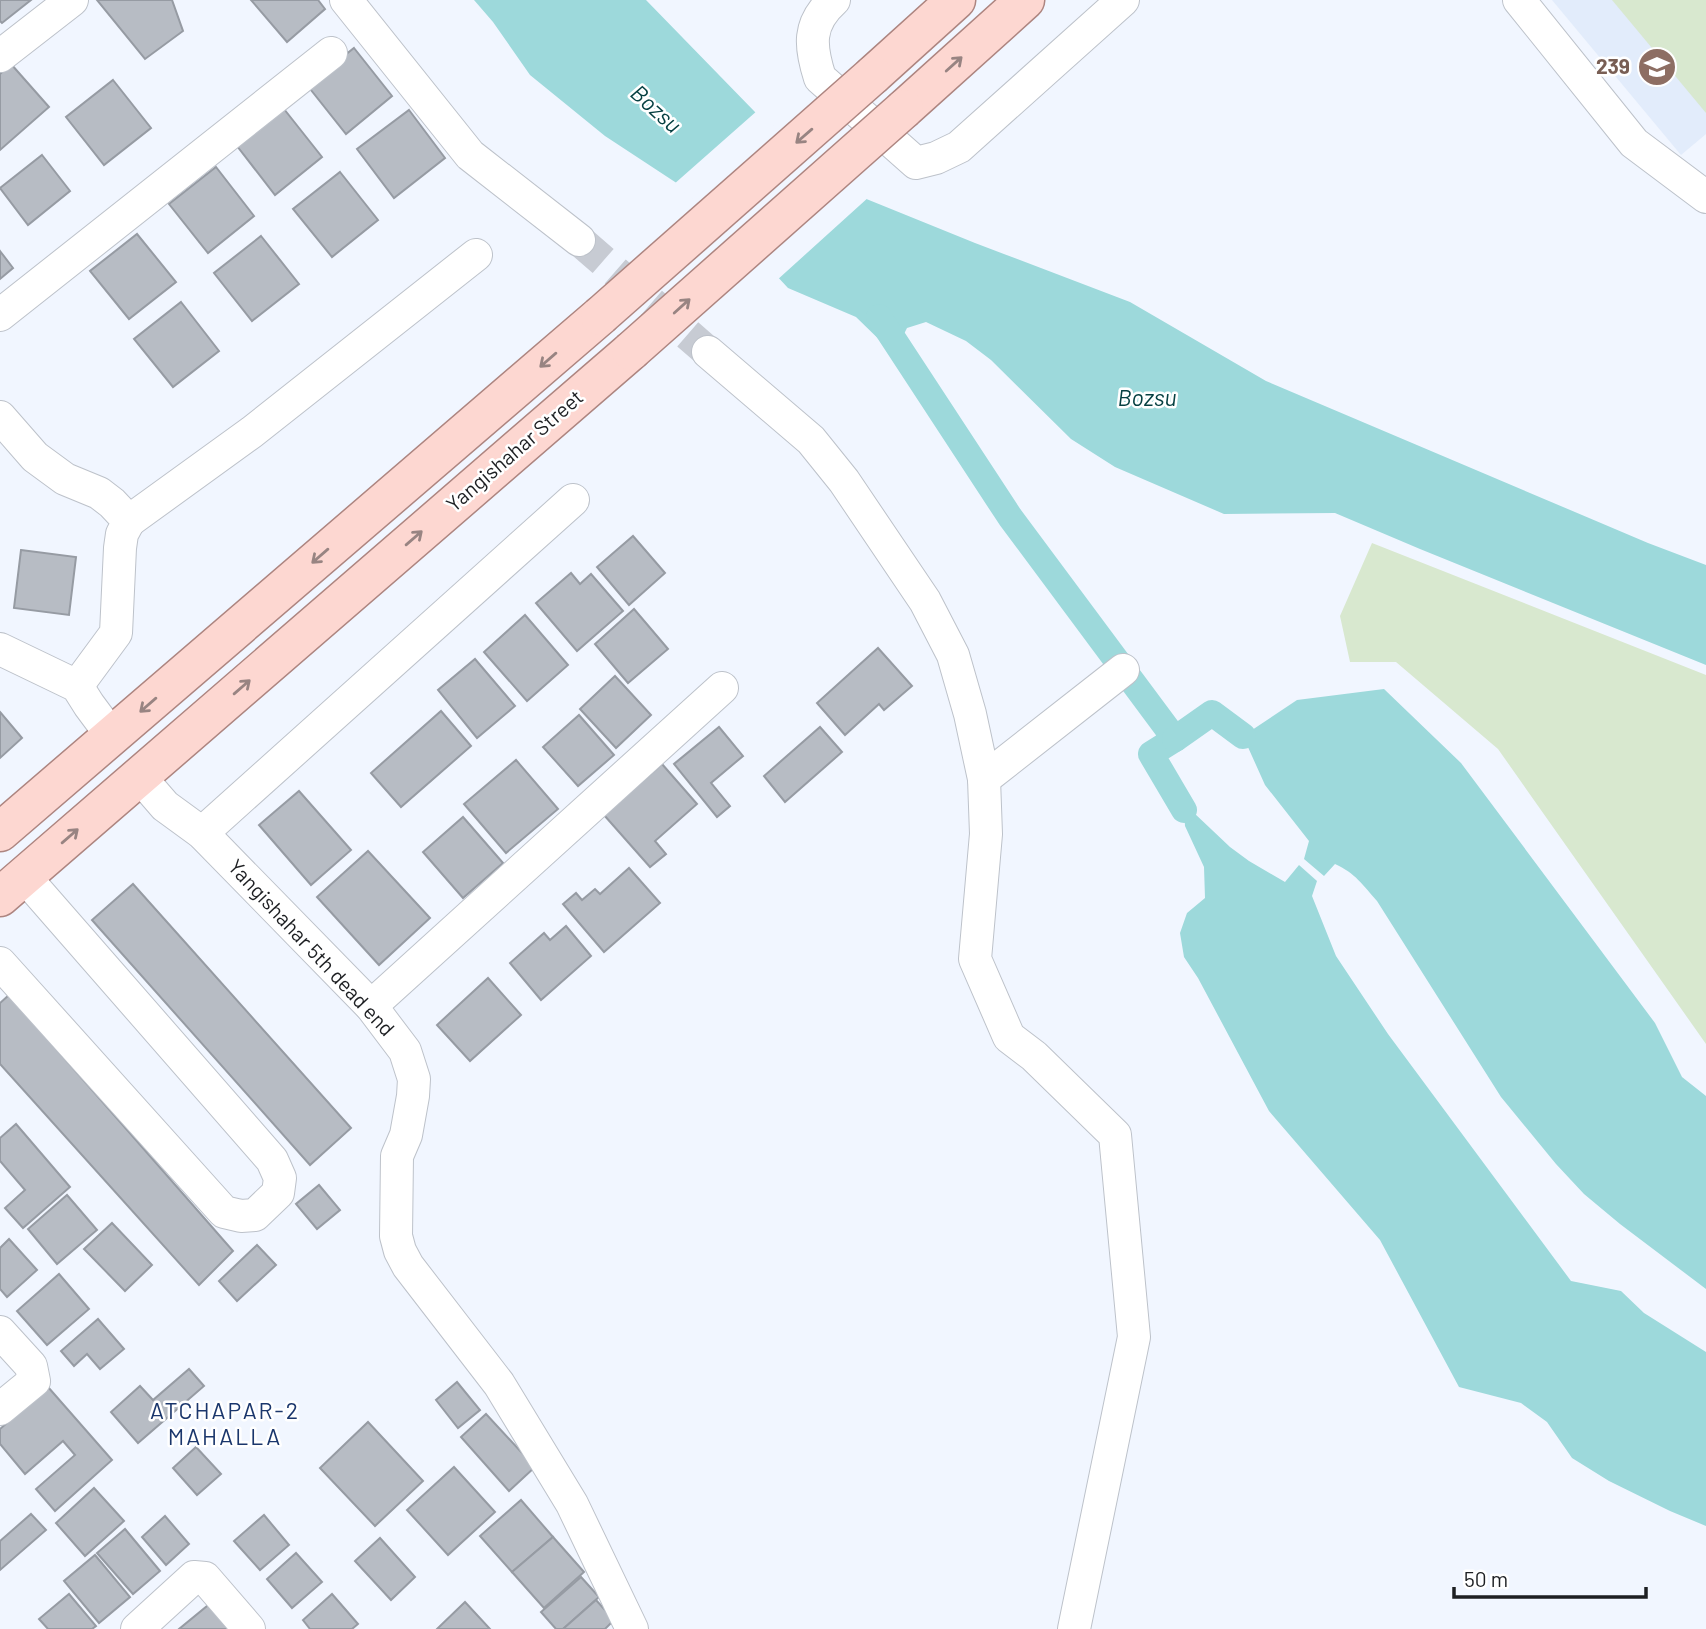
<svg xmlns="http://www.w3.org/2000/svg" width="1706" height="1629" font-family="Barlow,sans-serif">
<rect width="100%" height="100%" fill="#f1f6ff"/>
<!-- built -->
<path fill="#e2ecfb" d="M1552,0H1706V134L1681,155Z"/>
<!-- green -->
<g fill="#d8e8cf">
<path d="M1612,0H1706V113Z"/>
<path d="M1372,543L1706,675V1044L1498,749L1396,662H1350L1340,616Z"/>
</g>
<!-- water -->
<g fill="#9dd9db">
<path d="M474,0H646L822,181L975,243L1130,302L1266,381L1648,543L1706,565V665L1420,549L1335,513L1224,514L1115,467L1071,439L991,360L966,341L926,322L907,328L894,354L856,317L788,288L737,233L707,203L605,136L530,75L493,22Z"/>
<path d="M1384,689L1461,763L1655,1023L1682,1077L1706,1096V1289L1620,1224L1584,1194L1556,1164L1501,1097L1377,901C1363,885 1355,873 1335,864L1324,876L1304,859L1309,841L1265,785L1243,736L1297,700Z"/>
<path d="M1184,810L1193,812L1230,847L1249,861L1285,882L1299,865L1317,881L1312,896L1336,956L1388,1034L1571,1281L1621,1291L1644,1313L1706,1352V1526L1670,1511L1609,1481L1572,1458L1547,1422L1521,1403L1459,1387L1380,1240L1269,1111L1198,978L1184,957L1180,933L1187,913L1205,898L1204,867L1185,826Z"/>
</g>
<!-- pier -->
<path fill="#f1f6ff" d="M758,110L824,178L870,196L776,281L735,235L704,206L673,185Z"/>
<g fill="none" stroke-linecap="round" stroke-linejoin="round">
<!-- canal -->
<g stroke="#9dd9db" stroke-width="26">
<path d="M879,317L1010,517L1175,739L1151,754L1184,810"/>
<path d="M1175,739L1212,713L1243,736"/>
</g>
</g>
<!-- building -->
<g fill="#b7bcc4" stroke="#969ba3" stroke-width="2">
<path d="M0,0H31L2,23L0,21Z"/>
<path d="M97,0H172L183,31L145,59Z"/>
<path d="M251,0H318L325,9L287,42Z"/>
<path d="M354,48L392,96L346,134L307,85Z"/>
<path d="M11,64L49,107L0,150V74Z"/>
<path d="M113,80L151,128L104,165L66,117Z"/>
<path d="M284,109L322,157L275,195L237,146Z"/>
<path d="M409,110L445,158L394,198L357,149Z"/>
<path d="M42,155L70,191L28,225L0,188Z"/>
<path d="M216,167L254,216L208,253L169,204Z"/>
<path d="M340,172L378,220L332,257L293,209Z"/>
<path d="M137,234L176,282L129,319L90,271Z"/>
<path d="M261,236L299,284L252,321L214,273Z"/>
<path d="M0,251L13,268L0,279Z"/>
<path d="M181,302L219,351L173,387L134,339Z"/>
<path d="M633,536L665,573L629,605L597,567Z"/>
<path d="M21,550L76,557L69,615L14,608Z"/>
<path d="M571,573L580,584L591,574L623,611L577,651L536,603Z"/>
<path d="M634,609L668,649L628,683L595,644Z"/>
<path d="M525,615L568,665L527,701L484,652Z"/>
<path d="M878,648L912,686L884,710L879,704L845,735L817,703Z"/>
<path d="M475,659L515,706L477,738L438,690Z"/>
<path d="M615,676L651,715L616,748L580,709Z"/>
<path d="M441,711L471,746L401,807L371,773Z"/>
<path d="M0,712L22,738L0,758Z"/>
<path d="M579,715L614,755L578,786L543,747Z"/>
<path d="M719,727L743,756L711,783L730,806L717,817L674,764Z"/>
<path d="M820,727L842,752L785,802L764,776Z"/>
<path d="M516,760L558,809L506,853L464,804Z"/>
<path d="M662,764L697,804L655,841L666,854L650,867L604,815Z"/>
<path d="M299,791L351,850L311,885L259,825Z"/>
<path d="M463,817L503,863L463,898L423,852Z"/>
<path d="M368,851L430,918L379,965L317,897Z"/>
<path d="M629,868L660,903L604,952L563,904L576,893L582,900L595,889L600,894Z"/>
<path d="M133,884L351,1128L310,1165L92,920Z"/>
<path d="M566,926L591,956L541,1000L510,963L544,933L550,940Z"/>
<path d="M488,978L521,1015L470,1061L437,1025Z"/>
<path d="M9,995L233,1251L199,1285L0,1064V1003Z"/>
<path d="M16,1124L70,1187L23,1228L5,1208L25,1190L0,1161V1138Z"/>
<path d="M319,1185L340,1210L317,1229L296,1204Z"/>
<path d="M67,1195L97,1230L57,1264L28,1229Z"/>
<path d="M112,1223L152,1265L125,1291L84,1249Z"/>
<path d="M9,1239L37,1270L7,1297L0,1289V1248Z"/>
<path d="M257,1245L276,1265L237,1301L219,1281Z"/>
<path d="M59,1274L89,1309L47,1345L17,1311Z"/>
<path d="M98,1319L124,1349L100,1369L87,1354L74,1366L61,1351Z"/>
<path d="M189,1369L204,1386L138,1443L111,1412L140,1386L153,1400Z"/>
<path d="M457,1382L480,1410L458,1428L436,1400Z"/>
<path d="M48,1387L112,1460L55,1511L36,1489L75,1455L63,1441L25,1474L0,1444V1429Z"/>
<path d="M486,1414L535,1467L509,1491L461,1437Z"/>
<path d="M368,1422L423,1481L375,1526L320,1468Z"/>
<path d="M196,1447L221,1474L197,1495L173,1468Z"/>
<path d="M454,1467L495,1512L448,1555L407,1510Z"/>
<path d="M94,1488L124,1521L85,1556L56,1523Z"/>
<path d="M521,1500L553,1537L512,1572L480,1536Z"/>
<path d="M31,1514L46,1530L0,1570V1541Z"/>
<path d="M264,1515L289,1545L260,1570L234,1541Z"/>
<path d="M165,1516L189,1544L166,1565L142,1537Z"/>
<path d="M125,1529L160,1571L133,1594L97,1553Z"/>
<path d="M553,1537L584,1572L544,1608L512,1572Z"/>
<path d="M380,1538L415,1577L391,1600L355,1561Z"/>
<path d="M296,1553L322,1582L292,1608L267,1579Z"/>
<path d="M95,1555L130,1597L99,1623L64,1581Z"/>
<path d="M581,1577L599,1597L563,1629H556L541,1612Z"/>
<path d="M69,1594L96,1626L92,1629H48L39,1619Z"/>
<path d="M332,1594L358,1624L352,1629H310L303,1620Z"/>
<path d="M596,1600L614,1620L605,1629H563Z"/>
<path d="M212,1602L236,1629H179Z"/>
<path d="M465,1602L490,1629H437Z"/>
</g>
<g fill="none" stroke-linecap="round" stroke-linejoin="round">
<!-- minor-tunnel -->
<path stroke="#c7cbd3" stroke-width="32" stroke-dasharray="32 16" stroke-linecap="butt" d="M579,240L708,352"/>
<defs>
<g id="minor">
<path d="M346,0L470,155L579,240"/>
<path d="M834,0C807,24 810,47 820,78L916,163L936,158L959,147L1123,0"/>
<path d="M1519,0L1634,143L1706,197"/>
<path d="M0,56L72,0"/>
<path d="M0,315L331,53"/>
<path d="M708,352L811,440L844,481L925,601L953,655L970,714L984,779L986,834L975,959L1009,1037L1034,1056L1115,1135L1134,1337L1074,1629"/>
<path d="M0,417L35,457L65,479L99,493L112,503L129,521L122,534L120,548L116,633L77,686"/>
<path d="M129,521L252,432L476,255"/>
<path d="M0,649L77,686L89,705L112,736"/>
<path d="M139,776L165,806L202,833L371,1006L405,1051L414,1079L413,1096L406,1135L397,1156L396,1236L400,1251L408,1266L499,1384L572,1504L632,1629"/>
<path d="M984,779L1123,670"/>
<path d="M202,833L573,500"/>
<path d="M0,963L224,1212L241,1216L255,1215L278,1193L280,1178L272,1160L24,876"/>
<path d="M371,1006L722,688"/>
<path d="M0,1332L31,1366L34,1381L0,1409"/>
<path d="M137,1629L194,1577L205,1578L249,1629"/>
</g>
<g id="major">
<path d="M873,75L956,0"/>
<path d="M904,109L1025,0"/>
<path d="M0,832L600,316"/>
<path d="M0,897L631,351"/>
</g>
</defs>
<!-- minor casing -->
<use href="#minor" stroke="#bdc2ca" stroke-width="34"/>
<!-- major casing -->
<use href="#major" stroke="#ad8580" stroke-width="41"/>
<!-- minor -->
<use href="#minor" stroke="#fff" stroke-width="32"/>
<!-- major -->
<use href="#major" stroke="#fdd7d1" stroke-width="38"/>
<defs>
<g id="major-bridge">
<path d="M600,316L873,75"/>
<path d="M631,351L904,109"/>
</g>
</defs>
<!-- major-bridge casing -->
<use href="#major-bridge" stroke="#ad8580" stroke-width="41" stroke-linecap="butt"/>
<!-- major-bridge -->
<use href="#major-bridge" stroke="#fdd7d1" stroke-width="38"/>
</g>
<!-- one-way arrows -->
<defs><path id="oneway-shaft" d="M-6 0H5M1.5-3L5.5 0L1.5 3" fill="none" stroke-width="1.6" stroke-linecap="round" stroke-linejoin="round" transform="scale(1.75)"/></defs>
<g stroke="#988482">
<use href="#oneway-shaft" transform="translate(954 64) rotate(-42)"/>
<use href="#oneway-shaft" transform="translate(804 136) rotate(139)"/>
<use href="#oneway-shaft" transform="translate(682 306) rotate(-42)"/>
<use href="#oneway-shaft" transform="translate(548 360) rotate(139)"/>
<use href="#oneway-shaft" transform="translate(414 538) rotate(-41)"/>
<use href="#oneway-shaft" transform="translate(320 556) rotate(139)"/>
<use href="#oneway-shaft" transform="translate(242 687) rotate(-41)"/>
<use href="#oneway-shaft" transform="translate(148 705) rotate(139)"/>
<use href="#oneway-shaft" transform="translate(70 836) rotate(-41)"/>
</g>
<!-- icons -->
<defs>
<symbol id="school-disc" viewBox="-11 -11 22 22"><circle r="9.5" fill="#8d6e63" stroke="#fff"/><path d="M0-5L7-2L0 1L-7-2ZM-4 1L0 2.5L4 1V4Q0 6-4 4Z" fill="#fff"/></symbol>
</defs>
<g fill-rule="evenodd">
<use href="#school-disc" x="1635" y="45" width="44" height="44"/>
</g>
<g text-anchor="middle" stroke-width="5" stroke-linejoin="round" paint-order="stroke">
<!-- education labels -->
<g font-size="21" font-weight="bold" fill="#785e54" stroke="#fff" text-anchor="end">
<text x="1630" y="74">239</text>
</g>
<!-- street labels -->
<g font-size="21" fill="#1d1f22" stroke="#fff">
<text transform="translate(515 451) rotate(-41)" y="7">Yangishahar Street</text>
<text transform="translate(311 948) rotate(47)" y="7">Yangishahar 5th dead end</text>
</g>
<!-- water labels -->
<g font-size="23" font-style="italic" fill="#064042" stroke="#fff">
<text transform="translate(656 109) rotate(42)" y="8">Bozsu</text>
<text x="1147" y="406">Bozsu</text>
</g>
<!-- neighbourhood labels -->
<g font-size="23" letter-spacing="2" fill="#1a366c" stroke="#fff">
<text x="225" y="1419">ATCHAPAR-2<tspan x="225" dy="26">MAHALLA</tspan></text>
</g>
</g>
<!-- scale -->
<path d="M1454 1587v10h192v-10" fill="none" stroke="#1d1f22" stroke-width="3.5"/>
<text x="1464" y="1587" font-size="21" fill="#1d1f22" stroke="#ffffff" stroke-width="5" paint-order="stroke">50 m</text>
</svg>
